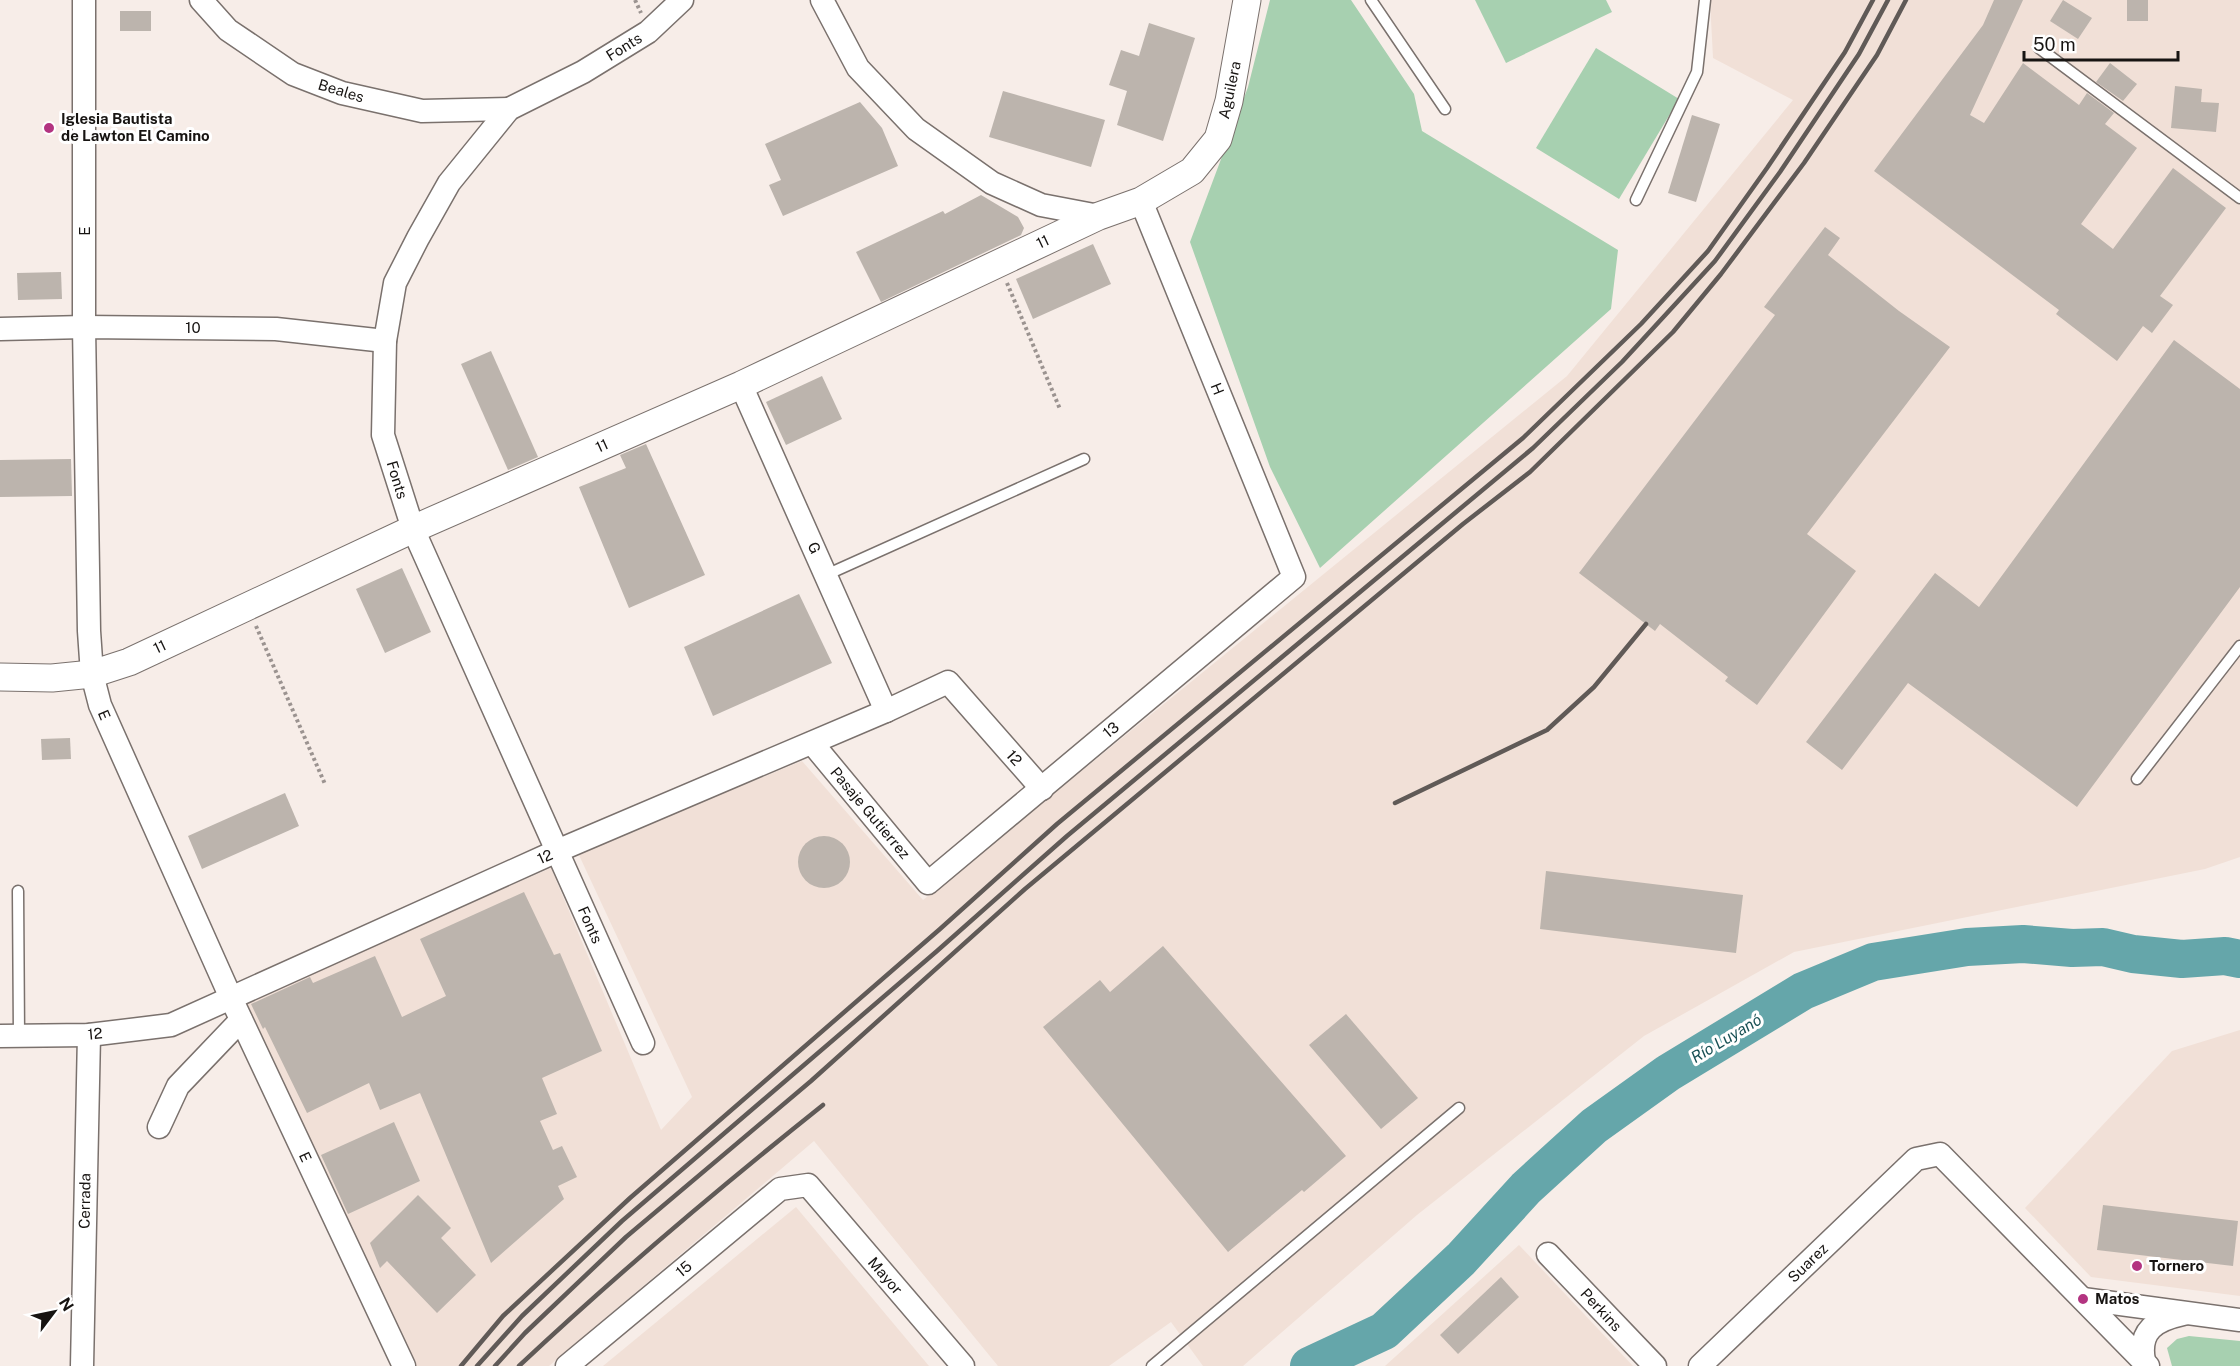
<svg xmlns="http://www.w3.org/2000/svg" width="2240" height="1366" font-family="'Public Sans',sans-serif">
<rect width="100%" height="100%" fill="#f7ede8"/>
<!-- built -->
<g fill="#f1e0d7">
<path d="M1710,0H2240V857L2205,869L1794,952L1644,1036L1417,1215L1243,1366H1203L1171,1322L1109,1366H998L814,1141L549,1366H413L417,1360L414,1362L246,1001L551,868L661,1130L692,1097L578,853L802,761L923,900L1567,376L1793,100L1713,58Z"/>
<path d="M2240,1030V1296L2091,1277L2025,1208L2172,1051Z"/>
<path d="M796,1207L929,1366H603Z"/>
<path d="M1519,1245L1633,1366H1385Z"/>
</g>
<!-- green -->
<g fill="#a7d0b0">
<path d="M1270,0H1351L1414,94L1422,131L1618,250L1611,309L1320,568L1270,467L1190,242L1248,87Z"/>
<path d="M1475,0H1606L1612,12L1506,63Z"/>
<path d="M1596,48L1679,99L1619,199L1536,148Z"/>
<path d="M2189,1336L2240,1341V1366H2172L2167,1348L2177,1339Z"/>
</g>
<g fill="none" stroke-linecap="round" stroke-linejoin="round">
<!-- river -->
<path stroke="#65a6aa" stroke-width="38" d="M1309,1366L1384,1331L1461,1259L1526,1188L1594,1126L1668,1073L1803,991L1873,962L1967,947L2023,944L2072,948L2103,947L2133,954L2182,959L2225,956L2240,959"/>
</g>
<!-- building -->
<g fill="#bcb4ad">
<path d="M1994,0H2023L1970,115L1984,123L2023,63L2079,105L2087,93L2114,113L2105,124L2137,148L2081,224L2113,249L2173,168L2226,208L2160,296L2173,305L2152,333L2143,326L2117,361L2056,314L2059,310L1874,171L1983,25Z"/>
<path d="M2063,0L2092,18L2078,39L2050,21Z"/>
<rect x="2127" y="0" width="21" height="21"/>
<rect x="120" y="11" width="31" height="20"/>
<path d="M1149,23L1195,38L1163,141L1117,125L1127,91L1109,85L1121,50L1139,56Z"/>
<path d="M2110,63L2137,84L2123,101L2096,82Z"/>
<path d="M2175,86L2202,89L2201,102L2219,103L2216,132L2171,128Z"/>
<path d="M1003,91L1105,120L1091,167L989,137Z"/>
<path d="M860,102L882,128L898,166L783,216L769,185L781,180L765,144Z"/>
<path d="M1692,115L1720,124L1696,202L1668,193Z"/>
<path d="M981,195L1018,217L1024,228L1021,235L881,302L856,252L943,211L945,214Z"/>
<path d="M1825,227L1840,238L1828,255L1899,311L1950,347L1807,534L1856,571L1757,705L1725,681L1728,677L1660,624L1655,631L1579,573L1775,315L1764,307Z"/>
<path d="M1093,244L1111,284L1033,319L1016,279Z"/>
<path d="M61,272L62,299L18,300L17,273Z"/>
<path d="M2174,340L2240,389V587L2077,807L1908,683L1842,770L1806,742L1935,573L1979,607Z"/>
<path d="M491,351L538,457L508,470L461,364Z"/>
<path d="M822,376L842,419L786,445L766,402Z"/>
<path d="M646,444L705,575L629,608L579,487L626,468L620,455Z"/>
<path d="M71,459L72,496L0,497V460Z"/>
<path d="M402,568L431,632L385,653L356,589Z"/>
<path d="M799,594L832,663L713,716L684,647Z"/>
<path d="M70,738L71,759L42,760L41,739Z"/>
<path d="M285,793L299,826L202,869L188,836Z"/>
<circle cx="824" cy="862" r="26"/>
<path d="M1546,871L1743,895L1736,953L1540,929Z"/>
<path d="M524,892L554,955L560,953L602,1051L542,1078L557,1114L540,1121L553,1150L562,1146L577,1177L558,1186L564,1199L491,1263L420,1093L380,1110L369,1083L307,1113L265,1027L263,1029L251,1004L310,977L313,983L375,956L402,1017L446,996L420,939Z"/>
<path d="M1163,946L1346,1156L1304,1192L1302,1190L1228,1252L1043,1027L1100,980L1110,992Z"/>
<path d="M1346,1014L1418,1098L1381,1129L1309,1045Z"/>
<path d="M394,1122L420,1181L348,1214L321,1155Z"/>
<path d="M418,1195L451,1228L441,1238L476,1275L437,1313L387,1261L380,1268L370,1243Z"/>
<path d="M2103,1205L2238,1221L2233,1266L2097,1250Z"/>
<path d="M1501,1277L1519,1297L1458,1354L1440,1335Z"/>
</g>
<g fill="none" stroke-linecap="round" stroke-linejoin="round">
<defs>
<g id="service">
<path d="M1371,0L1445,109"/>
<path d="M2039,48L2240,198"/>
<path d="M1636,200L1697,72L1705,0"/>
<path d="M826,575L1084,459"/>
<path d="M2137,779L2240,646"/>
<path d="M18,891L19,1036"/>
<path d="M1152,1366L1459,1108"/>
</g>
<g id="minor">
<path d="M84,0V327L89,631L92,674L100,705L231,998L404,1366"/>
<path d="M201,0L228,30L293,74L342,93L422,111L509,109"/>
<path d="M822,0L858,68L916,129L992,183L1041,205L1099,216"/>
<path d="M0,329L84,327L276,329L385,341"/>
<path d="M741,385L886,711"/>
<path d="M812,743L928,883L1294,577L1141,201"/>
<path d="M0,1036L89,1035L171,1025L557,851L886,711L948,682L1042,789"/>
<path d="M643,1043L413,529L383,435L385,341L395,283L418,238L449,183L509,109L583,72L648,32L682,0"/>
<path d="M159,1127L178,1086L241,1020"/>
<path d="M1548,1254L1655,1366"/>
<path d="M2083,1299L2240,1320"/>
<path d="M2144,1361C2138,1330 2156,1320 2183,1314"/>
<path d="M82,1366L89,1035"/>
<path d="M567,1366L780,1189L808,1185L963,1366"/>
<path d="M1700,1366L1916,1159L1940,1154L2148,1366"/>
</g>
<path id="tertiary" d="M0,677L52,678L92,674L129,662L413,529L741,385L1099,216L1141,201L1192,171L1218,139L1229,101L1247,0"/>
</defs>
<!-- service casing -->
<use href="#service" stroke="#7a716d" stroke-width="13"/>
<!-- minor casing -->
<use href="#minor" stroke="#7a716d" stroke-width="25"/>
<!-- tertiary casing -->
<use href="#tertiary" stroke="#7a716d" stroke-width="29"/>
<!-- path -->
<g stroke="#9b9390" stroke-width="4" stroke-dasharray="3 3" stroke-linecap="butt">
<path d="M635,0L641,13"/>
<path d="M1007,283L1060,409"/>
<path d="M256,626L325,784"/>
</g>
<!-- service -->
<use href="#service" stroke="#fff" stroke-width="10"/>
<!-- minor -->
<use href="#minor" stroke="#fff" stroke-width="22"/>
<!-- tertiary -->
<use href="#tertiary" stroke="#fff" stroke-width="27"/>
<!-- rail -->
<g stroke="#605a57" stroke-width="4.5">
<path d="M1395,803L1547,730L1594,687L1646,624"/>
<path d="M461,1366L503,1316L630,1198L940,929L1057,824L1523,438L1641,324L1708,251L1767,168L1845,52L1873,0"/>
<path d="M477,1366L522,1316L622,1221L937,951L1067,836L1533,448L1622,362L1715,261L1780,172L1859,54L1888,0"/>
<path d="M495,1366L525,1333L626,1237L811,1081L1025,889L1463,524L1530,472L1673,332L1721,274L1804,163L1877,55L1906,0"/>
<path d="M519,1366C617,1274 719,1188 823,1105"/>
</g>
</g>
<!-- markers -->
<g fill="#b33481" stroke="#fff" stroke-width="2">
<circle cx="49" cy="128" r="6"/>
<circle cx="2137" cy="1266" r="6"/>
<circle cx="2083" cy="1299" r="6"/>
</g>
<g text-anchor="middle" stroke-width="6" stroke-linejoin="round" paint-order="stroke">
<!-- street labels -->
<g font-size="15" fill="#171412" stroke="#fff">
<text transform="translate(624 47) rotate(-32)" y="5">Fonts</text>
<text transform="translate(1230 90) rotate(-78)" y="5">Aguilera</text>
<text transform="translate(341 91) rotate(17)" y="5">Beales</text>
<text transform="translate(85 231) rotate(-90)" y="5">E</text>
<text transform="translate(1043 242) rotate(-25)" y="5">11</text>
<text x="193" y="333">10</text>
<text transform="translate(1217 389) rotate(68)" y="5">H</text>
<text transform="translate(602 446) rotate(-24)" y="5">11</text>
<text transform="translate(397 480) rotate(73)" y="5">Fonts</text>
<text transform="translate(814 548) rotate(66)" y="5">G</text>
<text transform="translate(160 647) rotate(-25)" y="5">11</text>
<text transform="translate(104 715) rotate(67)" y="5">E</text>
<text transform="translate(1111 730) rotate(-40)" y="5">13</text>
<text transform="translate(1014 758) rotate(48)" y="5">12</text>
<text transform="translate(870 813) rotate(50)" y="5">Pasaje Gutierrez</text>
<text transform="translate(545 857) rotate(-24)" y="5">12</text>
<text transform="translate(590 925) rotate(66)" y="5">Fonts</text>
<text transform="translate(95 1034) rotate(-5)" y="5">12</text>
<text transform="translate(305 1157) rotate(65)" y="5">E</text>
<text transform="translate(85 1201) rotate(-89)" y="5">Cerrada</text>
<text transform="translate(1808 1263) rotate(-44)" y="5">Suarez</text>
<text transform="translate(684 1269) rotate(-40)" y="5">15</text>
<text transform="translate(885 1276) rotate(49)" y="5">Mayor</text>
<text transform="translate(1601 1310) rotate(47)" y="5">Perkins</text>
</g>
<!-- poi labels -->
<g font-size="15" font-weight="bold" fill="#171412" stroke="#fff" text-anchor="start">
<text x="61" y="124">Iglesia Bautista<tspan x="61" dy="17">de Lawton El Camino</tspan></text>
<text x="2149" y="1271">Tornero</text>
<text x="2095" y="1304">Matos</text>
</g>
<!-- water labels -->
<g font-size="16" font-style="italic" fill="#195155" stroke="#fff">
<text transform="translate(1726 1038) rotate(-31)" y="6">Río Luyanó</text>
</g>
</g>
<!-- north arrow -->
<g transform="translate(54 1312) rotate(58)" stroke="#ffffff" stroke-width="4.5" paint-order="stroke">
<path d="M0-4.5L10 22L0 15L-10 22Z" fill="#171412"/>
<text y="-9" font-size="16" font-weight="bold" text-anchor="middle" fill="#171412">N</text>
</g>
<!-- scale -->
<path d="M2024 51v9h154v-9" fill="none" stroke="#171412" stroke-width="3"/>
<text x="2033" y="51" font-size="18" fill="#171412" stroke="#ffffff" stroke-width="4.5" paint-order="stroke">50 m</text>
</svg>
